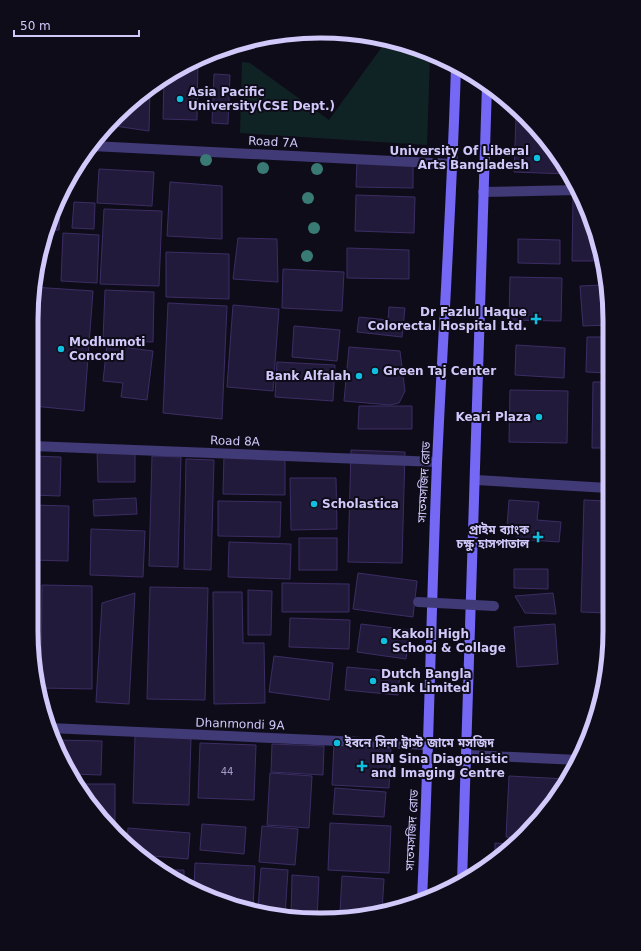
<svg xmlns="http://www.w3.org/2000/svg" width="641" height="951" font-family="'DejaVu Sans','Noto Sans Bengali',sans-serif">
<rect width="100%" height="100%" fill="#0f0c1a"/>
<!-- green -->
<path fill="#102324" d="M387,40L414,46L430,54L427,145L240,133L242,62L250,63L329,120Z"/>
<!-- building -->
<g fill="#221a3a" stroke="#3c2d64">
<path d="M198,59L197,120L163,119L164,79Z"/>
<path d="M214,74L230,75L228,124L212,123Z"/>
<path d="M150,88L149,131L108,125L144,91Z"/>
<path d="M516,118L526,119L550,144L569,174L514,172Z"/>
<path d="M357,161L413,162V188L356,187Z"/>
<path d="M99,169L154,172L152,206L97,203Z"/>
<path d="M170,182L222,186V239L167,236Z"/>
<path d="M60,195L59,230H49Z"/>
<path d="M356,195L415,197L414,233L355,231Z"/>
<path d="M573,197H582L594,229L593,261H572Z"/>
<path d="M74,202L95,203L94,229L72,228Z"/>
<path d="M104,209L162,211L159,286L100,284Z"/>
<path d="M63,233L99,235L97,283L61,281Z"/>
<path d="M238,238L277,239L278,282L233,279Z"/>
<path d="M518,239L560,240V264L518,263Z"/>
<path d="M347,248L409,250V279L347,278Z"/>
<path d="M166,252L229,254V299L166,297Z"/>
<path d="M283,269L344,272L342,311L282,308Z"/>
<path d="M510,277L562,278L561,321L509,320Z"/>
<path d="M602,285L603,304H609V325L583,326L580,286Z"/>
<path d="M33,287L93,291L84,411L33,406Z"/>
<path d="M105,290L154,292L153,342L103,340Z"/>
<path d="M168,303L227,306L222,419L163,413Z"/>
<path d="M233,305L279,309L273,391L227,387Z"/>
<path d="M389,307L405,308L402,337L357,332L359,317L388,320Z"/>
<path d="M294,326L340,330L337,361L292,357Z"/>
<path d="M587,337H609V373L586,372Z"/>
<path d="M107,345L153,351L147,400L121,397L123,383L103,381Z"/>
<path d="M516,345L565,348L564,378L515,375Z"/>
<path d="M349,347L400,351L405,391L399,403L390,405L344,401Z"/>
<path d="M277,362L335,365L333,401L275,397Z"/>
<path d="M593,382H609V448H592Z"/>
<path d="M510,390L568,391L567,443L509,442Z"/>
<path d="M359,406H412V429H358Z"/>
<path d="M97,450H135V482H98Z"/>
<path d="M351,450L405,452L402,563L348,562Z"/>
<path d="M224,455L285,457V495L223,494Z"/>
<path d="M32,456L61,457L60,496L32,495Z"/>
<path d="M152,456L181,457L178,567L149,566Z"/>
<path d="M186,459L214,460L211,570L184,569Z"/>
<path d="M290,478H336L337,529L291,530Z"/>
<path d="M136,498L137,514L94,516L93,500Z"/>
<path d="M509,500L539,502L537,520L561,522L559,542L517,539V527L507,526Z"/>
<path d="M584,500L608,501V613L581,612Z"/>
<path d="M218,501L281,502L280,537L218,536Z"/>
<path d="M32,505L69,506L68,561L32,560Z"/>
<path d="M91,529L145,531L143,577L90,575Z"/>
<rect x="299" y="538" width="38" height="32"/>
<path d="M229,542L291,544L290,579L228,577Z"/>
<path d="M514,569H548V589L514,588Z"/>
<path d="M358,573L417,581L413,617L353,609Z"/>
<path d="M282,583L349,584V612H282Z"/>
<path d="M42,585L92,586V689L41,688Z"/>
<path d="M150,587L208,588L205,700L147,699Z"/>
<path d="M248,590L272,591L271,635H248Z"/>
<path d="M213,592H242L243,643H264L265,703L214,704Z"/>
<path d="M135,593L129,704L96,702L102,603Z"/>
<path d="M553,593L556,614L525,613L515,596Z"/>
<path d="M290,618L350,620L349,649L289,647Z"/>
<path d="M361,624L410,630L406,659L357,652Z"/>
<path d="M555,624L558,664L517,667L514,627Z"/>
<path d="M274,656L333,663L329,700L269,692Z"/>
<path d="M347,667L400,672L398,695L345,690Z"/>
<path d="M135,736L191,738L189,805L133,803Z"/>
<path d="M54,740L102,741L101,775L71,774Z"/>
<path d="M200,743L256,745L254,800L198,798Z"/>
<path d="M334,743L391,746L389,788L332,785Z"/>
<path d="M272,744L324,746L323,775L271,772Z"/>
<path d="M270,773L312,776L309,828L267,825Z"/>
<path d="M509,776L566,779L538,822L518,838L506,837Z"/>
<path d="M76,784H115V829L80,792Z"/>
<path d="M335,788L386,792L384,817L333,814Z"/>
<path d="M330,823L391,826L389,873L328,870Z"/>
<path d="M202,824L246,827L244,854L200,850Z"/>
<path d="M262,826L298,829L295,865L259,862Z"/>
<path d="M128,828L190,833L188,859L140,855L127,842Z"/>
<path d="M495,843L511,844L495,857Z"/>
<path d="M195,863L255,866L253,908L210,898L194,889Z"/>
<path d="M261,868L288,870L285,916L258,909Z"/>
<path d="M161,870H184V883Z"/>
<path d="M292,875L319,877L317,918L301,919L291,917Z"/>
<path d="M342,876L384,879L382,911L358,914L340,912Z"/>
</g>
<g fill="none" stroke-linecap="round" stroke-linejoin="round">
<!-- minor -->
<g stroke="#403a76" stroke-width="10">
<path d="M92,146L453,164"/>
<path d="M483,192L578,190"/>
<path d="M32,446L437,462"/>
<path d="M476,480L608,488"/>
<path d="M49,728L429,745"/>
<path d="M468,755L579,760"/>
</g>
<!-- secondary -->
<g stroke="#7468f4" stroke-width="10">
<path d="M462,882L487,85"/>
<path d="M422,899C429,754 431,609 437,463C443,331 452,199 456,66"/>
</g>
<!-- pedestrian-bridge -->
<path stroke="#403a76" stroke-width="10" d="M418,602L494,606"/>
</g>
<!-- trees -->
<g fill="#397a74">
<circle cx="206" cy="160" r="6"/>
<circle cx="263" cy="168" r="6"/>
<circle cx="317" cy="169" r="6"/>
<circle cx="308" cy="198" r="6"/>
<circle cx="314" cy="228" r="6"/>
<circle cx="307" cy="256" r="6"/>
</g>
<!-- markers -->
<g fill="#10bee0" stroke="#0f0c1a" stroke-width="1.5">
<circle cx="180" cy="99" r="4"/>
<circle cx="537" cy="158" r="4"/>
<path d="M534 313h4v4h4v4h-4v4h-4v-4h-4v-4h4z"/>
<circle cx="61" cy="349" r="4"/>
<circle cx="375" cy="371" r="4"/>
<circle cx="359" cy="376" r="4"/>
<circle cx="539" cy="417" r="4"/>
<circle cx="314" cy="504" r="4"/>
<path d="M536 531h4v4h4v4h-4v4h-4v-4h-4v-4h4z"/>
<circle cx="384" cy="641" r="4"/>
<circle cx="373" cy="681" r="4"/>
<circle cx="337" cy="743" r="4"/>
<path d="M360 760h4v4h4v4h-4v4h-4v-4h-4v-4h4z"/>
</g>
<g text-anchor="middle" stroke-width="4" stroke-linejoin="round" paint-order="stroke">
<!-- number labels -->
<g font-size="10" fill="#a69dcb">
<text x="227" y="775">44</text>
</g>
<!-- poi labels -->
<g font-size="12" font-weight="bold" fill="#d2c9fb" stroke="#0f0c1a" text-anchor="start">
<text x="188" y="96">Asia Pacific<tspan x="188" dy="14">University(CSE Dept.)</tspan></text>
<text x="529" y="155" text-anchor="end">University Of Liberal<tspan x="529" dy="14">Arts Bangladesh</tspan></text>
<text x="527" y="316" text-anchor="end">Dr Fazlul Haque<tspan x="527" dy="14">Colorectal Hospital Ltd.</tspan></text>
<text x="69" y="346">Modhumoti<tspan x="69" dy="14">Concord</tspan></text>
<text x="383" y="375">Green Taj Center</text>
<text x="351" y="380" text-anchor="end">Bank Alfalah</text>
<text x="531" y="421" text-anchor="end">Keari Plaza</text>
<text x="322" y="508">Scholastica</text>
<text x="529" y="534" text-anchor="end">প্রাইম ব্যাংক<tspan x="529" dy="14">চক্ষু হাসপাতাল</tspan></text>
<text x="392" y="638">Kakoli High<tspan x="392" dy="14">School &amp; Collage</tspan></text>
<text x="381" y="678">Dutch Bangla<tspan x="381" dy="14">Bank Limited</tspan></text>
<text x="345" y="747">ইবনে সিনা ট্রাস্ট জামে মসজিদ</text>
<text x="371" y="763">IBN Sina Diagonistic<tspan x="371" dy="14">and Imaging Centre</tspan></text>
</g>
<!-- street labels -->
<g font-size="12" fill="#d2c9fb" stroke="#0f0c1a">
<text transform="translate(273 142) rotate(3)" y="4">Road 7A</text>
<text transform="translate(235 441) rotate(2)" y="4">Road 8A</text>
<text transform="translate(424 482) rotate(-87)" y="4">সাতমসজিদ রোড</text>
<text transform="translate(240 724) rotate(2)" y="4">Dhanmondi 9A</text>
<text transform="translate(412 830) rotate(-87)" y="4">সাতমসজিদ রোড</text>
</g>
</g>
<!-- crop -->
<path d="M0 0H641V951H0ZM320 38H321A282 282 0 0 1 603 320V631A282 282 0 0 1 321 913H320A282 282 0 0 1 38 631V320A282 282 0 0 1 320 38Z" fill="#0f0c1a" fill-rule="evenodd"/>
<path fill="none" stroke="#d2c9fb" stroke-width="5" d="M320 38H321A282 282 0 0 1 603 320V631A282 282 0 0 1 321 913H320A282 282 0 0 1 38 631V320A282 282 0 0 1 320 38Z"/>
<!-- scale -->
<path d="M14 30v6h125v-6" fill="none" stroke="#d2c9fb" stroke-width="2"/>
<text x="20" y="30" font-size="12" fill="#d2c9fb" stroke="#0f0c1a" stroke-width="3" paint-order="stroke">50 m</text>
</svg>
